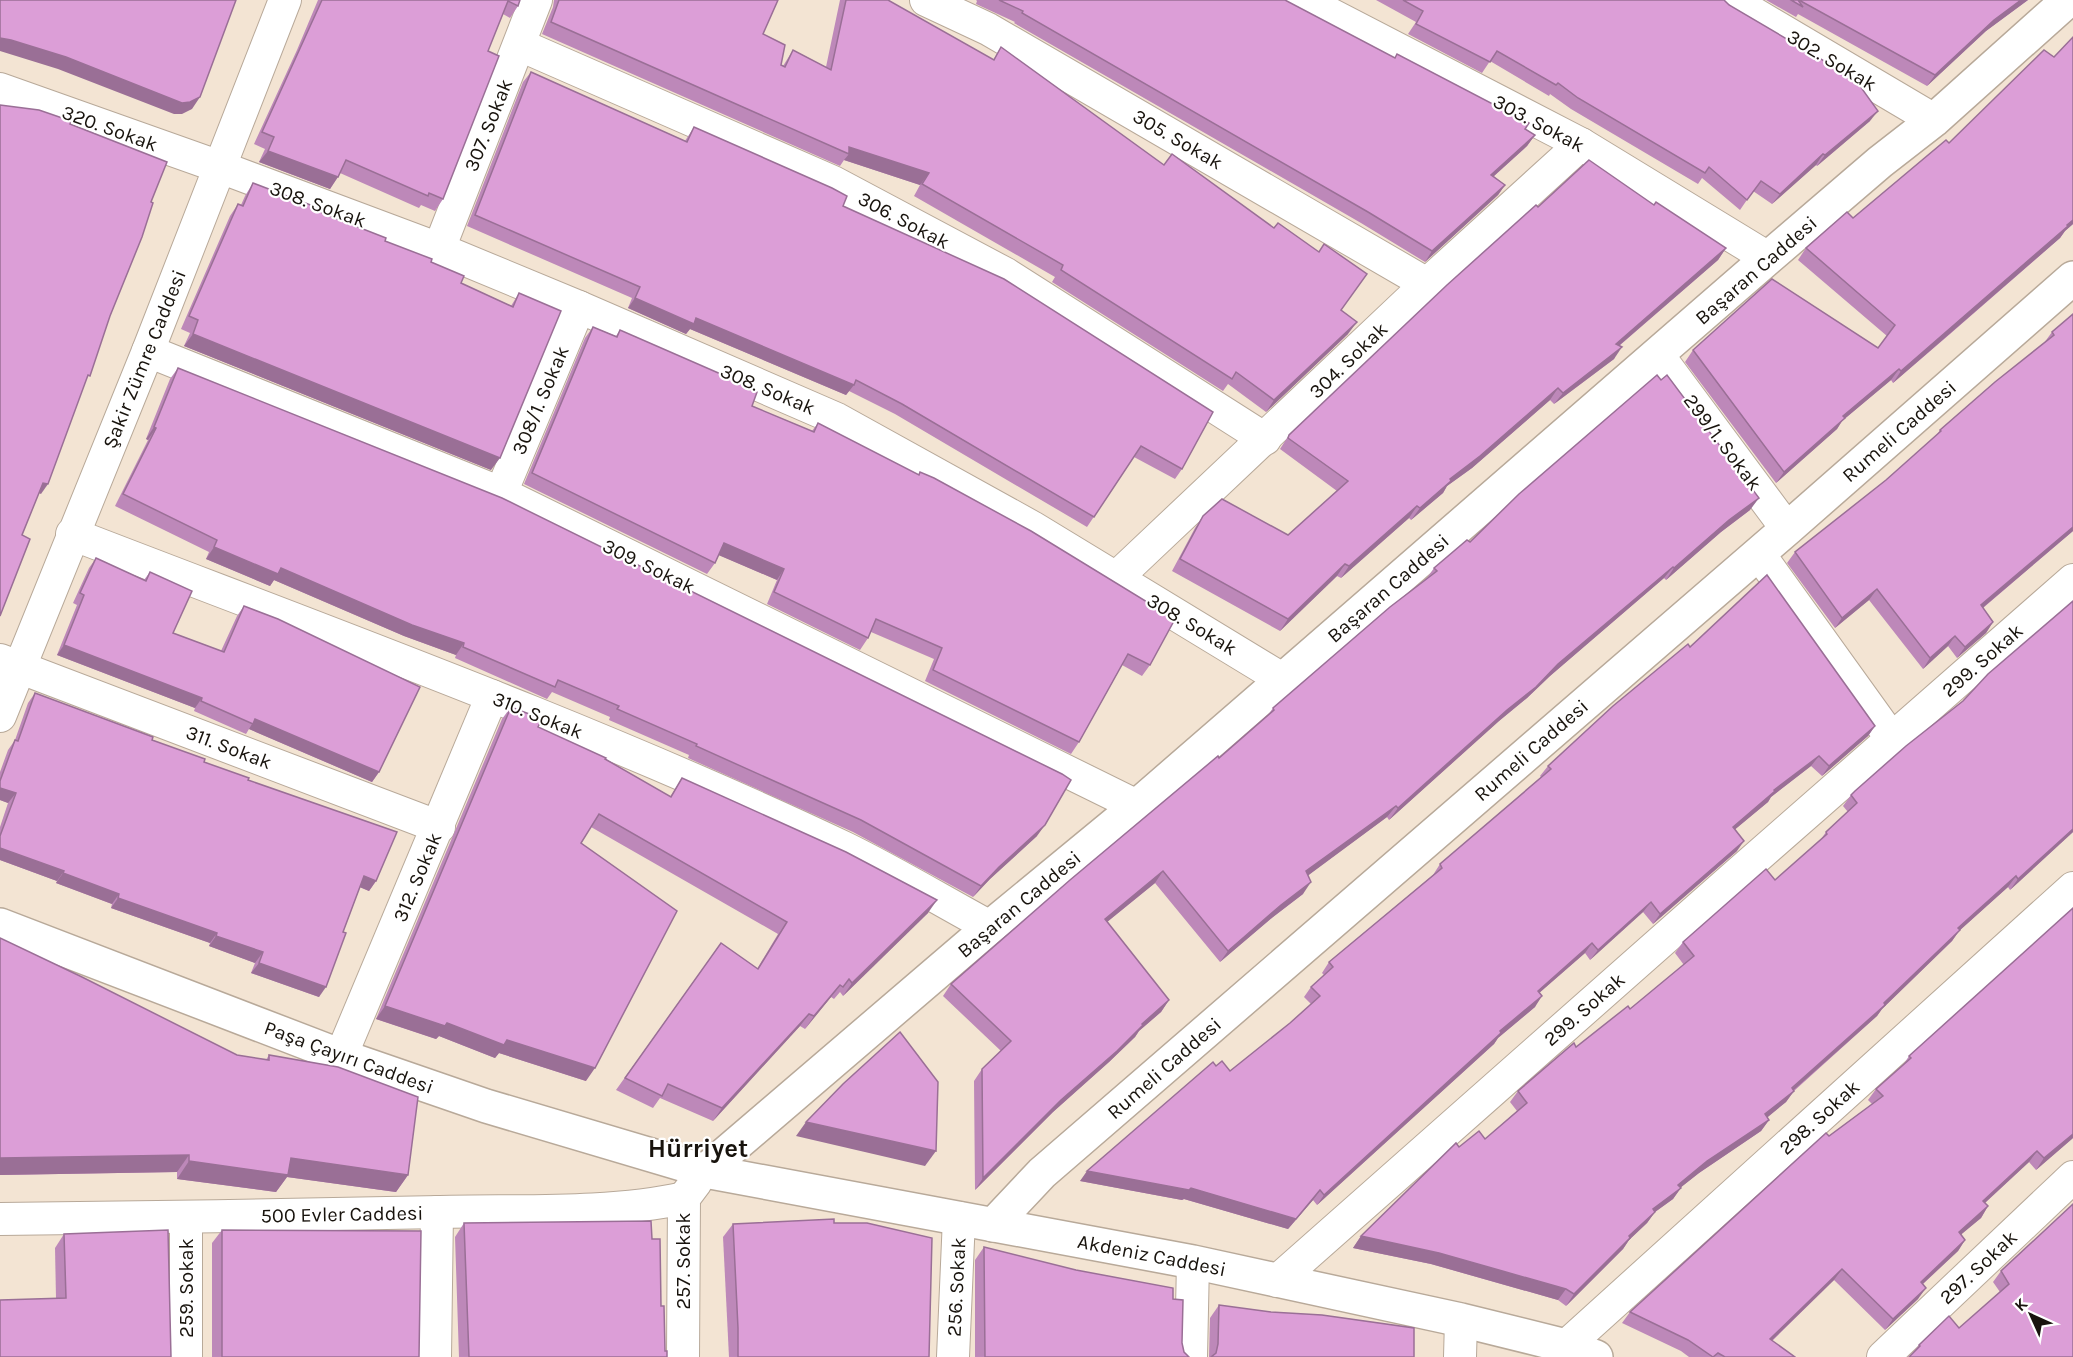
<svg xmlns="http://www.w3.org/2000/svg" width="2073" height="1357" font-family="Karla,sans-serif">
<rect width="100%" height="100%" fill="#f3e4d3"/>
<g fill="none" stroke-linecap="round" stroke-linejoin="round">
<defs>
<g id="street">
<path d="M926,0L988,29L1427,284"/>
<path d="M1303,0L1581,144L1768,258"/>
<path d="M1731,0L1934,120"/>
<path d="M520,45L833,182L1006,274L1265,439"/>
<path d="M0,89L220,167L439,249L579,307L837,419L1032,527L1282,679"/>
<path d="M439,249L536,0"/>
<path d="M148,351L501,493L1137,806"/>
<path d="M1658,355L1787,529"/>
<path d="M501,493L579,307"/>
<path d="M72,534C331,634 594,729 845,848C894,872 942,901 990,927"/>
<path d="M1759,554L1892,739"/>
<path d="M1116,578L1427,284L1581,144"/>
<path d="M0,660L439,827"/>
<path d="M0,716L148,351L285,0"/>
<path d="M341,1056L492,696"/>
<path d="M0,1219C147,1218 293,1215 440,1212C518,1210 607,1215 684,1198"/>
<path d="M1277,1281L1733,878L2073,580"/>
<path d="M1566,1346L2073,888"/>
<path d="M186,1357V1218"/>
<path d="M435,1357L437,1212"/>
<path d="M683,1357L684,1198L696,1182"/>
<path d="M953,1357L959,1218"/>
<path d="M1191,1357L1193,1262"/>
<path d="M1460,1357L1461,1320"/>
<path d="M1883,1357L2073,1177"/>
</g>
<g id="secondary">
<path d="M0,925L341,1056L486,1106L705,1171L1193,1262L1461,1320L1566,1346L1596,1357"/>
<path d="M705,1171L990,927L1137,806L1768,258L1880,162L1934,120L2068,0"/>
<path d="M993,1225L1042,1173L1787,529L2073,278"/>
</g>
</defs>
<!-- street casing -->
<use href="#street" stroke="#b8a999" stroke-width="34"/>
<!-- secondary casing -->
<use href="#secondary" stroke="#b8a999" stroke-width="36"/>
<!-- street -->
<use href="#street" stroke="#fff" stroke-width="32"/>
<!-- secondary -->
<use href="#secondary" stroke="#fff" stroke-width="33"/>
</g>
<!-- wall -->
<g fill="#bd88b9">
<path d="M318,0H520L518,6L510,18L503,14L488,51L443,199L435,211L421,205L419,208L340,173L330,189L259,162L265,149L254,144L297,50Z"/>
<path d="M554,0H778L763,34L781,65L783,66L793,50L826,67L840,0H888L993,60L1001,47L1341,310L1348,334L1266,412L1228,384L1223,391L1052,282L1055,277L914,196L920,185L844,160L840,166L542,34L553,7Z"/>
<path d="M976,0H1285L1525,129L1535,135L1527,146L1494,176L1505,185L1498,195L1425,262L1361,223L1014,23L1015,22L976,4L977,1Z"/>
<path d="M1376,0H1724L1870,121L1817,166L1816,165L1772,204L1753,191L1740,210L1702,178L1698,184L1571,109L1550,94L1549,96L1490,61L1482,73L1408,34L1416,22Z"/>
<path d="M1766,0H2028L1986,31L1927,86L1798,14L1796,17Z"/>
<path d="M2073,37V224L2065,231L2060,238L1950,334L1893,383L1891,380L1842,421L1837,429L1776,483L1685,362L1693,350L1878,348L1887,336L1798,260L1806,248L1853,218L1949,143L2054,57Z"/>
<path d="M531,72L685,141L694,127L843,206L1182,469L1175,479L1134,457L1087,527L895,414L849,391L846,395L690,329L686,334L628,308L632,298L467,226L523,82Z"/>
<path d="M253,183L322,213L431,262L461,283L511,306L519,293L491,470L184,346L190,333L181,329L230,216L238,204L241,205L245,196Z"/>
<path d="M1654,205L1726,248L1718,260L1619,346L1614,359L1554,404L1550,400L1472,468L1447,486L1443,493L1411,520L1409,518L1341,578L1337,576L1280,631L1172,571L1195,528L1203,516L1288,535L1337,491L1280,449L1289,435L1538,207Z"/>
<path d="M2073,314V531L1983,608L1993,622L1986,633L1957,658L1948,646L1923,669L1869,600L1835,628L1787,563L1795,552L1886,480L1936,436L1940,430L2044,343L2052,332Z"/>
<path d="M593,327L616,336L620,330L752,406L812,431L818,423L918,475L920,472L1150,665L1142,676L1122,665L1079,742L1071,754L925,681L934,659L871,632L868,638L860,650L767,604L777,580L719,555L715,563L707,574L524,484L585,338Z"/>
<path d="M178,368L1037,836L990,879L973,897L853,832L688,758L689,755L609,720L610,717L552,692L547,699L455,658L456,655L404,636L274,580L270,586L206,559L209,552L115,506L148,440L146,439L170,379Z"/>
<path d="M1750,510L1721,532L1666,580L1664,578L1550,676L1527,698L1499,721L1389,820L1387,817L1308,875L1303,894L1273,917L1220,962L1155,883L1107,922L1169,1000L1161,1012L1139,1031L1135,1037L1109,1062L1053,1112L975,1190L974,1081L982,1069L1001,1051L943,996L951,984L1219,758L1268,715L1273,708L1427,578L1434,568L1470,542Z"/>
<path d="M96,558L144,580L150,572L173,633L221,651L237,616L244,606L379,772L372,782L249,729L246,734L194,711L195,708L57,655L77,605L73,603L89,568Z"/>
<path d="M2073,601V832L2010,890L2008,887L1959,931L1952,941L1882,1009L1877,1016L1794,1091L1786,1102L1767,1117L1769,1120L1761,1131L1699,1173L1681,1187L1673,1199L1655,1212L1647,1223L1629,1240L1623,1249L1566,1306L1558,1300L1431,1264L1353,1248L1361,1236L1459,1147L1485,1139L1517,1111L1510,1102L1518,1091L1576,1047L1630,1009L1684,965L1675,953L1683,942L1775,880L1819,842L1826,832L1848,812L1843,806L1851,795L1963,701Z"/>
<path d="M1690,647L1875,726L1868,736L1822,776L1811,766L1771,797L1768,802L1735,829L1737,851L1653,924L1643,912L1590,960L1585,953L1539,993L1535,1007L1498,1038L1494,1044L1317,1205L1313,1200L1288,1229L1184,1199L1182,1200L1080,1181L1216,1066L1230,1071L1290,1023L1311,1004L1304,997L1311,987L1324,975L1322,973L1329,962L1433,875L1440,864L1541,777L1540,776L1548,766Z"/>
<path d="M35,693L248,780L376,881L369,891L360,887L319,997L251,973L255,963L209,946L210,943L111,908L112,904L56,883L57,881L0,860V827L8,803L0,800V772L8,750L15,740L28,703Z"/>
<path d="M511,707L538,727L605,759L670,797L682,778L928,913L843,996L840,992L834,999L831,997L805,1029L800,1026L713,1121L660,1098L653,1108L616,1090L721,943L757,969L778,934L591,827L581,843L586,1081L499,1053L495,1058L439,1036L436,1039L376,1019L502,719Z"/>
<path d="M2073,908V1138L2036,1170L2029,1162L1985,1203L1988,1206L1981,1218L1961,1234L1965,1240L1958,1251L1923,1284L1918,1299L1885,1330L1834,1280L1772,1341L1795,1357H1689L1681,1351L1622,1323L1630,1312L1829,1136L1872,1104L1868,1100L1876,1089L1904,1064L1909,1056Z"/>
<path d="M0,938L237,1055L266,1060L269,1055L408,1175L396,1192L287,1177L276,1192L177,1179V1172L0,1175Z"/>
<path d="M2058,1219L2073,1357L1912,1354L1919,1345L1959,1328L2000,1292L1993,1282L2001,1271Z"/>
<path d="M464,1223L652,1239L661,1306L665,1351L667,1357H459L455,1237Z"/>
<path d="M834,1223L929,1357H729L723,1237L733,1224Z"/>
<path d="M222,1230L419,1357H212V1243Z"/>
<path d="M64,1234L171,1357L56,1298L55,1248Z"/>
<path d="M984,1247L1173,1299L1184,1352L1189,1357H975V1260Z"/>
<path d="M1219,1305L1414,1357H1209L1210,1318Z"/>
</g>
<!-- shaded-wall -->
<g fill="#9a6f96">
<path d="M2021,0H2028L1986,31L1927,86L1935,75L1994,20Z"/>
<path d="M0,38L11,40L200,97L192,109L182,114H174L58,69L0,51Z"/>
<path d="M1878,111L1870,121L1817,166L1825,155Z"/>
<path d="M1535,135L1527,146L1484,185L1491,175Z"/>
<path d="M849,147L929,173L920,185L844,160L849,154Z"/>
<path d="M268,151L338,177L330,189L259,162Z"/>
<path d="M1823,154L1816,165L1772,204L1780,194Z"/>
<path d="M1505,185L1498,195L1425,262L1432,251Z"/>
<path d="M2073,220V224L2065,231L2060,238L1893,383L1901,371Z"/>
<path d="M1726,248L1718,260L1607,356L1616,344Z"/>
<path d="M635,298L696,318L854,385L846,395L690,329L686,334L628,308Z"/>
<path d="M1357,322L1348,334L1266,412L1274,400Z"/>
<path d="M193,334L500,458L491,470L184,346Z"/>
<path d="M1622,347L1614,359L1554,404L1563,393Z"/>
<path d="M1899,369L1891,380L1842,421L1837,429L1776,483L1784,472L1843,416Z"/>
<path d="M1558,388L1550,400L1472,468L1447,486L1443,493L1411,520L1420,508L1450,479Z"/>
<path d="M154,427L156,428L148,440L146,439Z"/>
<path d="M43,483L48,484L41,494L36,492Z"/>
<path d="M1759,498L1750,510L1721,532L1666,580L1674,568L1729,520Z"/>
<path d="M1417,506L1409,518L1341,578L1349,566Z"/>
<path d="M2073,527V531L1973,616L1981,605Z"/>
<path d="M724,543L784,569L777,580L716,554Z"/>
<path d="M214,547L281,568L464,643L456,655L404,636L274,580L270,586L206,559Z"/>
<path d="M1345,564L1337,576L1280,631L1288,619Z"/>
<path d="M1673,567L1664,578L1550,676L1527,698L1499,721L1389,820L1398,808L1558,664Z"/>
<path d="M1877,589L1869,600L1835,628L1842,618Z"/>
<path d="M1993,622L1986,633L1957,658L1965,647Z"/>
<path d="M1955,636L1948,646L1923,669L1930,658Z"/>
<path d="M64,645L202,698L195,708L57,655Z"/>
<path d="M255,719L379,772L372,782L249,729Z"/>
<path d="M1875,726L1868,736L1822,776L1829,766Z"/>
<path d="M1819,756L1811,766L1771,797L1768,802L1726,837L1733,827L1774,790Z"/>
<path d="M0,788L16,793L8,803L0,800Z"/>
<path d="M1396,806L1387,817L1298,883L1306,871Z"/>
<path d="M1045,825L1037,836L990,879L973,897L981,886L999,867Z"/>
<path d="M2073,829V832L2010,890L2018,879Z"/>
<path d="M1744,841L1737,851L1653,924L1660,914Z"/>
<path d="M0,848L64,871L57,881L0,860Z"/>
<path d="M1163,871L1155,883L1096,931L1105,919Z"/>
<path d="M63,873L119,894L112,904L56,883Z"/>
<path d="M364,876L376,881L369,891L357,886Z"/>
<path d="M2016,876L2008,887L1959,931L1952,941L1882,1009L1877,1016L1787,1096L1794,1091L1786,1102L1757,1126L1765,1114L1884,1003L1958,928Z"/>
<path d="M1311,882L1303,894L1273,917L1220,962L1228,951L1281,905Z"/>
<path d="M118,898L217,933L210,943L111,908Z"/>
<path d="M937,900L928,913L843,996L852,983Z"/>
<path d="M1651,902L1643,912L1590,960L1598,950Z"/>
<path d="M216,936L263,952L255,963L209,946Z"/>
<path d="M1592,943L1585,953L1530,1001L1538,991Z"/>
<path d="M259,963L326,987L319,997L251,973Z"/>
<path d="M840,985L831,997L805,1029L814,1016Z"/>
<path d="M1542,996L1535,1007L1498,1038L1494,1044L1317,1205L1324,1195L1500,1031Z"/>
<path d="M1169,1000L1161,1012L1139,1031L1135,1037L1109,1062L1053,1112L975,1190L983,1178L1061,1100L1142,1024Z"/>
<path d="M385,1006L507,1040L595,1068L586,1081L499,1053L495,1058L439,1036L436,1039L376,1019Z"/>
<path d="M809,1014L800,1026L713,1121L722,1108Z"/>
<path d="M1769,1120L1761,1131L1699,1173L1675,1192L1681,1188L1673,1199L1655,1212L1647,1223L1629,1240L1623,1249L1566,1306L1574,1294L1629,1236L1653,1209L1678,1185L1707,1161Z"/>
<path d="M806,1122L936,1151L925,1166L796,1136Z"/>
<path d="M2073,1134V1138L2036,1170L2044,1158Z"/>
<path d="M2037,1151L2029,1162L1975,1212L1983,1201Z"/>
<path d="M189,1155L177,1172L0,1175V1158Z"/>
<path d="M291,1158L408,1175L396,1192L287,1177L276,1192L177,1179L189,1161Z"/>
<path d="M1087,1171L1191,1188L1320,1190L1313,1200L1288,1229L1184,1199L1182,1200L1080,1181Z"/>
<path d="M1988,1206L1981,1218L1951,1243L1959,1232Z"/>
<path d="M1361,1236L1439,1253L1566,1289L1558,1300L1431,1264L1353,1248Z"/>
<path d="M1965,1240L1958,1251L1913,1293L1921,1282Z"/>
<path d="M1842,1269L1834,1280L1762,1350L1770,1339Z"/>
<path d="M1926,1288L1918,1299L1885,1330L1893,1319Z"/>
</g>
<!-- building -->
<g fill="#dc9ed7" stroke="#9a6f96" stroke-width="1.5">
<path d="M0,0H236L200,97L190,102L182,103L66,57L11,40L0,38Z"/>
<path d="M322,0H520L518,6L508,1L488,51L499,56L443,199L429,193L428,196L346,160L338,177L268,151L274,137L262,132Z"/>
<path d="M559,0H778L763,34L785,45L781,65L785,67L793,50L831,70L846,0H888L994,60L1001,47L1164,165L1172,154L1274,228L1278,223L1319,252L1324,244L1367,274L1341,310L1357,322L1274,400L1236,372L1232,379L1061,270L1063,265L922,184L929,173L849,147V154L551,22Z"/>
<path d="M999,0H1285L1395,58L1397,54L1529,123L1525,129L1535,135L1491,175L1505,185L1432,251L1368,212L1022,13L1023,11Z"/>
<path d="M1403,0H1724L1729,5L1855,79L1878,111L1825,155L1823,154L1780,194L1761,181L1747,200L1709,167L1705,173L1578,98L1558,83L1556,85L1497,51L1490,62L1416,24L1423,11Z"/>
<path d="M1791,0H1798L1803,7Z"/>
<path d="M1799,0H2021L1994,20L1935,75Z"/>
<path d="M2073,37V220L2067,225L2068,226L1901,371L1899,369L1843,416L1845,418L1784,472L1693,350L1772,279L1878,348L1895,325L1806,248L1847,212L1853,218L1946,140L1949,143L2044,50L2054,57Z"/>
<path d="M531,72L687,142L694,127L832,188L847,196L843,206L1004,279L1213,412L1182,469L1141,446L1094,517L902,404L856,380L854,385L696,318L694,324L635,298L640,287L475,215Z"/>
<path d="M0,105L39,110L71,121L70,124L167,162L151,202L153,203L142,237L110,316L90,376L88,375L48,484L43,483L22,535L30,539L0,616Z"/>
<path d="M1589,160L1654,205L1656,202L1726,248L1616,344L1622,347L1563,393L1558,388L1480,456L1450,479L1451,481L1420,508L1417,506L1349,566L1345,564L1288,619L1180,559L1203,516L1222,499L1288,535L1348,481L1288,438L1289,435L1447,285L1536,205L1538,207Z"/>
<path d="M253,183L324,210L322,213L386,238L385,241L432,259L431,262L464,276L461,283L513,307L519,293L561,311L500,458L193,334L198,320L189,316L238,204L243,206Z"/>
<path d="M2073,314V527L1981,605L1993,622L1965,647L1955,636L1930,658L1877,589L1842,618L1795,552L1886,480L1941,431L1940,430L1995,382L2054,335L2052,332Z"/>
<path d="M593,327L617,337L620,330L723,375L757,392L752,406L814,432L818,423L919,475L920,472L934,478L1031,531L1175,619L1150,665L1128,654L1079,742L933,670L942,648L876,619L868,638L774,592L784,569L724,543L715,563L532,473Z"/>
<path d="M178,368L502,498L1062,774L1071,780L1045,825L999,867L981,886L861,820L696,746L697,744L617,709L619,706L558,680L555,687L463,647L464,643L412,625L281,568L278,574L214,547L217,540L123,494L156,428L154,427Z"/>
<path d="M1657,375L1661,380L1667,375L1759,498L1729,520L1674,568L1673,567L1558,664L1536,687L1507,710L1398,808L1396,806L1306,871L1311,882L1281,905L1228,951L1163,871L1105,919L1169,1000L1142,1024L1143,1025L1117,1051L1061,1100L983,1178L982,1069L1011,1041L951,984L1070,880L1218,756L1219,758L1274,710L1273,708L1390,607L1437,571L1434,568L1467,540L1470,542L1519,494Z"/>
<path d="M96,558L146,581L150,572L192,591L173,633L224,652L244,606L278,619L420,687L379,772L255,719L253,724L201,701L202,698L64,645L84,595L80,593Z"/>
<path d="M1767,575L1875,726L1829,766L1819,756L1774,790L1775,791L1733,827L1744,841L1660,914L1651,902L1598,950L1592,943L1538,991L1542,996L1500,1031L1501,1033L1324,1195L1320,1190L1296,1219L1191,1188L1189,1190L1087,1171L1213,1062L1216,1066L1222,1061L1230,1071L1290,1023L1320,996L1311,987L1333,967L1329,962L1442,868L1440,864L1551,769L1548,766L1613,706L1688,644L1690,647Z"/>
<path d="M2073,601V829L2018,879L2016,876L1958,928L1960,930L1884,1003L1885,1005L1792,1088L1794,1091L1765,1114L1769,1120L1707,1161L1678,1185L1681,1188L1653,1209L1655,1212L1629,1236L1630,1238L1574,1294L1566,1289L1439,1253L1361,1236L1456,1143L1459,1147L1479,1131L1485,1139L1527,1103L1518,1091L1574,1043L1576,1047L1628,1006L1630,1009L1694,956L1683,942L1766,869L1775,880L1827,834L1826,832L1857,803L1851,795L1855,791L1906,746L1963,701L1988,674Z"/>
<path d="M35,693L153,737L152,740L205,759L204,762L249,778L248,780L397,832L376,881L364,876L343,932L346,933L326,987L259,963L263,952L216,936L217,933L118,898L119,894L63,873L64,871L0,848V836L16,793L0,788V781L15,740L18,741Z"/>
<path d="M511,707L542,719L538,727L606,758L605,759L671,797L682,778L846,852L937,900L852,983L849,979L843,987L840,985L814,1016L809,1014L722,1108L668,1084L662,1096L625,1078L721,943L758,969L787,922L599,814L581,843L677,911L595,1068L507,1040L504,1045L447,1023L445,1026L385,1006Z"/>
<path d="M2073,908V1134L2044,1158L2037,1151L1983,1201L1988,1206L1959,1232L1965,1240L1921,1282L1926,1288L1893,1319L1842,1269L1770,1339L1795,1357H1725L1718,1353L1713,1357L1688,1340L1630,1312L1826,1133L1829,1136L1883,1096L1876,1089L1911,1058L1909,1056Z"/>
<path d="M0,938L82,977L237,1055L269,1060V1055L338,1067L418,1097L408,1175L291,1158L288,1175L189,1161V1155L0,1158Z"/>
<path d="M900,1032L938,1082L936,1151L806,1122L843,1084Z"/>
<path d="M2073,1204V1357H1909L1920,1346L1919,1345L1949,1316L1959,1328L2009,1284L2001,1271Z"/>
<path d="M834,1219V1223H867L932,1238L929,1357H738V1328L733,1224Z"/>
<path d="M651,1221L652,1239H660L661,1306H664L665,1351H667V1357H469L464,1223Z"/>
<path d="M168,1230L171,1357H0V1300L66,1298L64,1234Z"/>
<path d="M222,1230L421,1231L419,1357H222Z"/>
<path d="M984,1247L1076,1270L1173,1288V1299L1183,1300L1182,1343L1184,1352L1189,1357H985Z"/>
<path d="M1219,1305L1271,1312L1322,1315L1414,1328V1357H1211L1216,1353L1218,1344Z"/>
</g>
<g text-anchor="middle" stroke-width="4.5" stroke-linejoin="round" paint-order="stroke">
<!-- street labels -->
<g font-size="20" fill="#18130d" stroke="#fff">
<text transform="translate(1832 60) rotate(31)" y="7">302. Sokak</text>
<text transform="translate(1539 123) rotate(28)" y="7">303. Sokak</text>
<text transform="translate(488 125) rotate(-68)" y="7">307. Sokak</text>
<text transform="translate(110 128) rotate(20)" y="7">320. Sokak</text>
<text transform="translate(1178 139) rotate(30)" y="7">305. Sokak</text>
<text transform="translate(318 204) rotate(20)" y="7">308. Sokak</text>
<text transform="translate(904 220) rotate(28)" y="7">306. Sokak</text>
<text transform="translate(1756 270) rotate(-41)" y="7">Başaran Caddesi</text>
<text transform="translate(144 359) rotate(-68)" y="7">Şakir Zümre Caddesi</text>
<text transform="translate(1348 360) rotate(-44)" y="7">304. Sokak</text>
<text transform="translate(768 389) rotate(23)" y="7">308. Sokak</text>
<text transform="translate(540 400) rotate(-67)" y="7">308/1. Sokak</text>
<text transform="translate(1899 431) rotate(-41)" y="7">Rumeli Caddesi</text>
<text transform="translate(1723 442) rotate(53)" y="7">299/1. Sokak</text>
<text transform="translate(649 566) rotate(26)" y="7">309. Sokak</text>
<text transform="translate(1388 588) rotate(-41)" y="7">Başaran Caddesi</text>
<text transform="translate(1192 624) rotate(31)" y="7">308. Sokak</text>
<text transform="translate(1982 660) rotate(-41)" y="7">299. Sokak</text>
<text transform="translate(538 715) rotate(22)" y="7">310. Sokak</text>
<text transform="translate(229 747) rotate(21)" y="7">311. Sokak</text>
<text transform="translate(1531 750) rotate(-41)" y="7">Rumeli Caddesi</text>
<text transform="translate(417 877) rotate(-67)" y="7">312. Sokak</text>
<text transform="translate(1019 904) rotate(-40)" y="7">Başaran Caddesi</text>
<text transform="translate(1584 1009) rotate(-41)" y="7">299. Sokak</text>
<text transform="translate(349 1057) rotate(20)" y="7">Paşa Çayırı Caddesi</text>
<text transform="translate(1164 1068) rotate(-41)" y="7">Rumeli Caddesi</text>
<text transform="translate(1819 1117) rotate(-42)" y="7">298. Sokak</text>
<text transform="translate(342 1214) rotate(-1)" y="7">500 Evler Caddesi</text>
<text transform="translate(1152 1255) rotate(11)" y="7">Akdeniz Caddesi</text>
<text transform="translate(683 1261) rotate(-90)" y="7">257. Sokak</text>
<text transform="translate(1978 1267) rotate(-43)" y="7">297. Sokak</text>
<text transform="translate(956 1287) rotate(-87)" y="7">256. Sokak</text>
<text transform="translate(186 1288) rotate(-90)" y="7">259. Sokak</text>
</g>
<!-- district labels -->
<g font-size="26" font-weight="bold" fill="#18130d" stroke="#fff">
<text x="698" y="1157">Hürriyet</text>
</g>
</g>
<!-- north arrow -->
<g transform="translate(2031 1315) rotate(315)" stroke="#ffffff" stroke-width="4.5" paint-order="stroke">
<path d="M0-4.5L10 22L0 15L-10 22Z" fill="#18130d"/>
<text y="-9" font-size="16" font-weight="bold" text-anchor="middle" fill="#18130d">K</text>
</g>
</svg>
